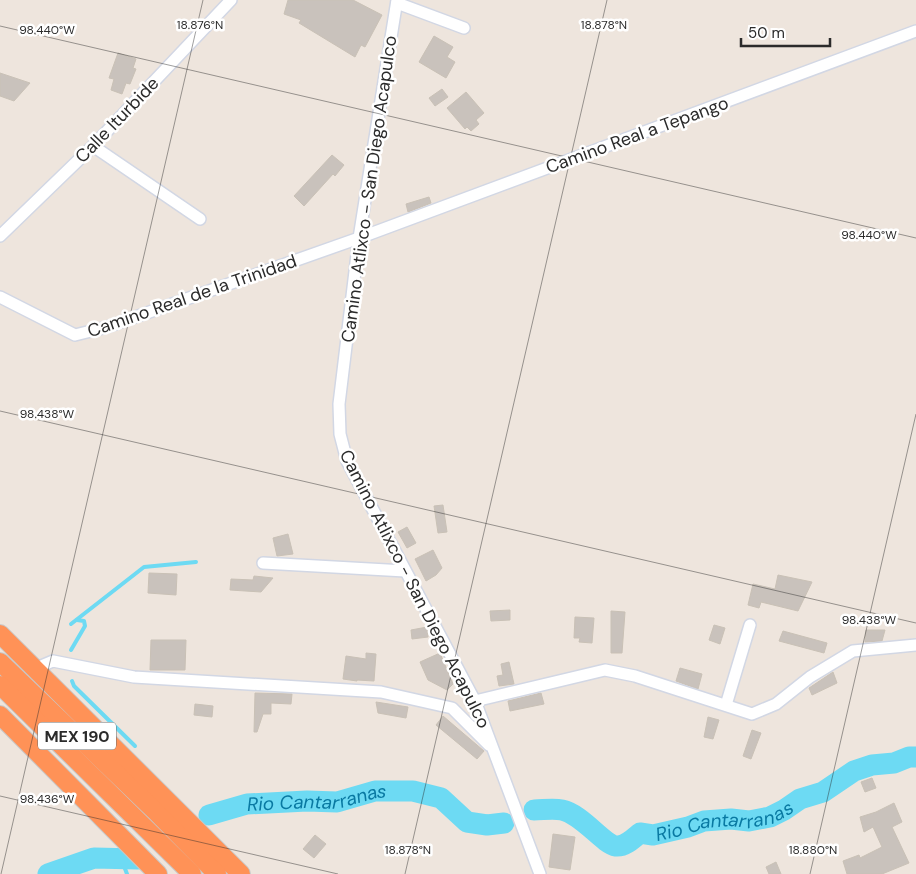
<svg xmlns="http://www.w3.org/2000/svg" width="916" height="874" font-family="'DM Sans',sans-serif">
<rect width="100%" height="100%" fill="#eee5dd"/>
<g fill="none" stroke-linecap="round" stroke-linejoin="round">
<!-- stream -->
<g stroke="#6ddaf3" stroke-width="4">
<path d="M71,624L144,567L196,562"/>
<path d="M71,650L85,626L84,621L77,620"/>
<path d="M72,681L74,686L135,746"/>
<path d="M121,858L127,874"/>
</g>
<!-- river -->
<g stroke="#6ddaf3" stroke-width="21">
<path id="s1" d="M534,810C543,810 553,808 562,810C582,814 603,844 616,846C625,847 634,838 640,833L653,835L688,827L704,821L731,819L749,821L770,817L784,810L800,799L823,792L854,771L872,765L894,763L909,757H916"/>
<path id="s2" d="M209,815L247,804L307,801L337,802L375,791H413L441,798L467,822L487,825L504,823"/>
<path d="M48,874L94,858L138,859"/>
</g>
</g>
<!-- building -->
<g fill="#c9c2bc" stroke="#c9c1b6">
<path d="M288,0H353L382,15L365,47L361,45L355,57L299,23L301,20L284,14Z"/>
<path d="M434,36L453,47L447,57L455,62L446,78L419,62Z"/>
<path d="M118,53L136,59L133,68L136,69L130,84L126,83L122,94L111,90L114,79L109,78Z"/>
<path d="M0,73L30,83L14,101L0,96Z"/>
<path d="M442,89L448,97L435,106L429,98Z"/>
<path d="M466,92L484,113L476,120L479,124L471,131L467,127L465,129L447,108Z"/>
<path d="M332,155L344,165L335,176L333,174L304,206L294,196Z"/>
<path d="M429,197L431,203L408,212L406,204Z"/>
<path d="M443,505L447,532L438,533L434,506Z"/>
<path d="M407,527L416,543L407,548L398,532Z"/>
<path d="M288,534L293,554L277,556L273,538Z"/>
<path d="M433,550L442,568L436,575L426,581L415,559Z"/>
<path d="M149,573L177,574L176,595L148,593Z"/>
<path d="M778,575L812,582L798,611L761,602L759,608L748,605L753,584L775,589Z"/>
<path d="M254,576L273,578L261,592L230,590L231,579L253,580Z"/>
<path d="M510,610V620L491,621L490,611Z"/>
<path d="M611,611L625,612L622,653H611Z"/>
<path d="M575,617L594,618L592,643L579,642L580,638H574Z"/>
<path d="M714,625L725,628L720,644L709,640Z"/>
<path d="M427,627L428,637L412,639L411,630Z"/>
<path d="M866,630H885L882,641L865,642Z"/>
<path d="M783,631L827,643L824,653L779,641Z"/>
<path d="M151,640H186L185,670H150Z"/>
<path d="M366,653L376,654L374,681L357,680V681L343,679L346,656L366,659Z"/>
<path d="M440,653L453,684L447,690L428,680L420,662Z"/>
<path d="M509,662L514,684L499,686L497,676L503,675L501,664Z"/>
<path d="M680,668L702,674L698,689L676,681Z"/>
<path d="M833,672L837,683L812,695L809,688Z"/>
<path d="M255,693L292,694L291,704L271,703V714H263L257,732H254Z"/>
<path d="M541,693L544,704L510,711L508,701Z"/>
<path d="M376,702L408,707L406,718L378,713Z"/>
<path d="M195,704L213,706L212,717L194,715Z"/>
<path d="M443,716L484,751L477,759L436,725Z"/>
<path d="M708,717L719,720L713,739L704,737Z"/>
<path d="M752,730L761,733L751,759L743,756Z"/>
<path d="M872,778L876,788L865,792L861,782Z"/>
<path d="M894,803L902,822L892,827L909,863L882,874H847L843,861L859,855L860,858L882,847L873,827L864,832L860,817L876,812Z"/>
<path d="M553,834L575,837L570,870L549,867Z"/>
<path d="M315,835L326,844L314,858L303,849Z"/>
<path d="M776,862L781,874H769L766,867Z"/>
</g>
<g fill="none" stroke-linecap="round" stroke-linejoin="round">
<defs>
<g id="minor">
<path d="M397,0L359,238L343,371L339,404L340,434L347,461L475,701L540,874"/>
<path d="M397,3L464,28"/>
<path d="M93,146L200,219"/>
<path d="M0,236L93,146L231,0"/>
<path d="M0,297L75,335L107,327L359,238L916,31"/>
<path d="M263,563L405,571"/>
<path d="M34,669L53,661L134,677L381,692L452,708L489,745"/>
<path d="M475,701L605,670L635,676L752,714L776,704L810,677L853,651L916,645"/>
<path d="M726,705L750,625"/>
</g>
<g id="highway">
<path d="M0,634L241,874"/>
<path d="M0,662L155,811L217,874"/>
<path d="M0,685L192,874"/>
<path d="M0,715L158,874"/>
</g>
</defs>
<!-- minor casing -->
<use href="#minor" stroke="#d2d7e4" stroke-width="14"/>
<!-- highway casing -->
<use href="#highway" stroke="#c8c8c8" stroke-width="20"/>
<!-- minor -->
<use href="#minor" stroke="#fff" stroke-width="11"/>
<!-- highway -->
<use href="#highway" stroke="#ff9257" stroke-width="18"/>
</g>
<!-- ticks -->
<path fill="none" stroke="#2b2b2b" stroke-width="1" stroke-opacity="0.45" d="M0,26L916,238M0,411L916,623M0,796L338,874M1,874L203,0M405,874L607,0M810,874L916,414"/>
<g text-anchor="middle" stroke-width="5" stroke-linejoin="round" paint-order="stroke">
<!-- shield labels -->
<rect fill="#fff" stroke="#6b6b6b" stroke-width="1" x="38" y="722.5" width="78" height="27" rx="4"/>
<g font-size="16" font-weight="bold" fill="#2b2b2b">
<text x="77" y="742">MEX 190</text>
</g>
<!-- street labels -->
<g font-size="18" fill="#2b2b2b" stroke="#fff">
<text transform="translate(117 120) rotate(-46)" y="6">Calle Iturbide</text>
<text transform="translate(637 135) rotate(-20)" y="6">Camino Real a Tepango</text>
<text transform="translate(369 189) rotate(-82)" y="6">Camino Atlixco - San Diego Acapulco</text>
<text transform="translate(192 296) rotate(-19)" y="6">Camino Real de la Trinidad</text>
<text transform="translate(415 589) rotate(63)" y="6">Camino Atlixco - San Diego Acapulco</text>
</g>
<!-- water labels -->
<g font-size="19" font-style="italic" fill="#0979a2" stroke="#fff">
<text dy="7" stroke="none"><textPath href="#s2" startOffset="110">Rio Cantarranas</textPath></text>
<text dy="7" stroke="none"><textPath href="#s1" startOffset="208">Rio Cantarranas</textPath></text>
</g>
</g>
<g font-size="12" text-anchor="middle" fill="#2b2b2b" stroke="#fff" stroke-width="5" stroke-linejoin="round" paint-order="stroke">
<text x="200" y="29">18.876°N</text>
<text x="604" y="29">18.878°N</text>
<text x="47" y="34">98.440°W</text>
<text x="869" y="239">98.440°W</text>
<text x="47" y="418">98.438°W</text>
<text x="869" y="624">98.438°W</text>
<text x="47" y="803">98.436°W</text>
<text x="408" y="854">18.878°N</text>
<text x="813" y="854">18.880°N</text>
</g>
<!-- scale -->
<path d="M741 38v8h89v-8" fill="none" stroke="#2b2b2b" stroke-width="2.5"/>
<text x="748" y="38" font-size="15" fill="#2b2b2b" stroke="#ffffff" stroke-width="4" paint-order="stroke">50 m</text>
</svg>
